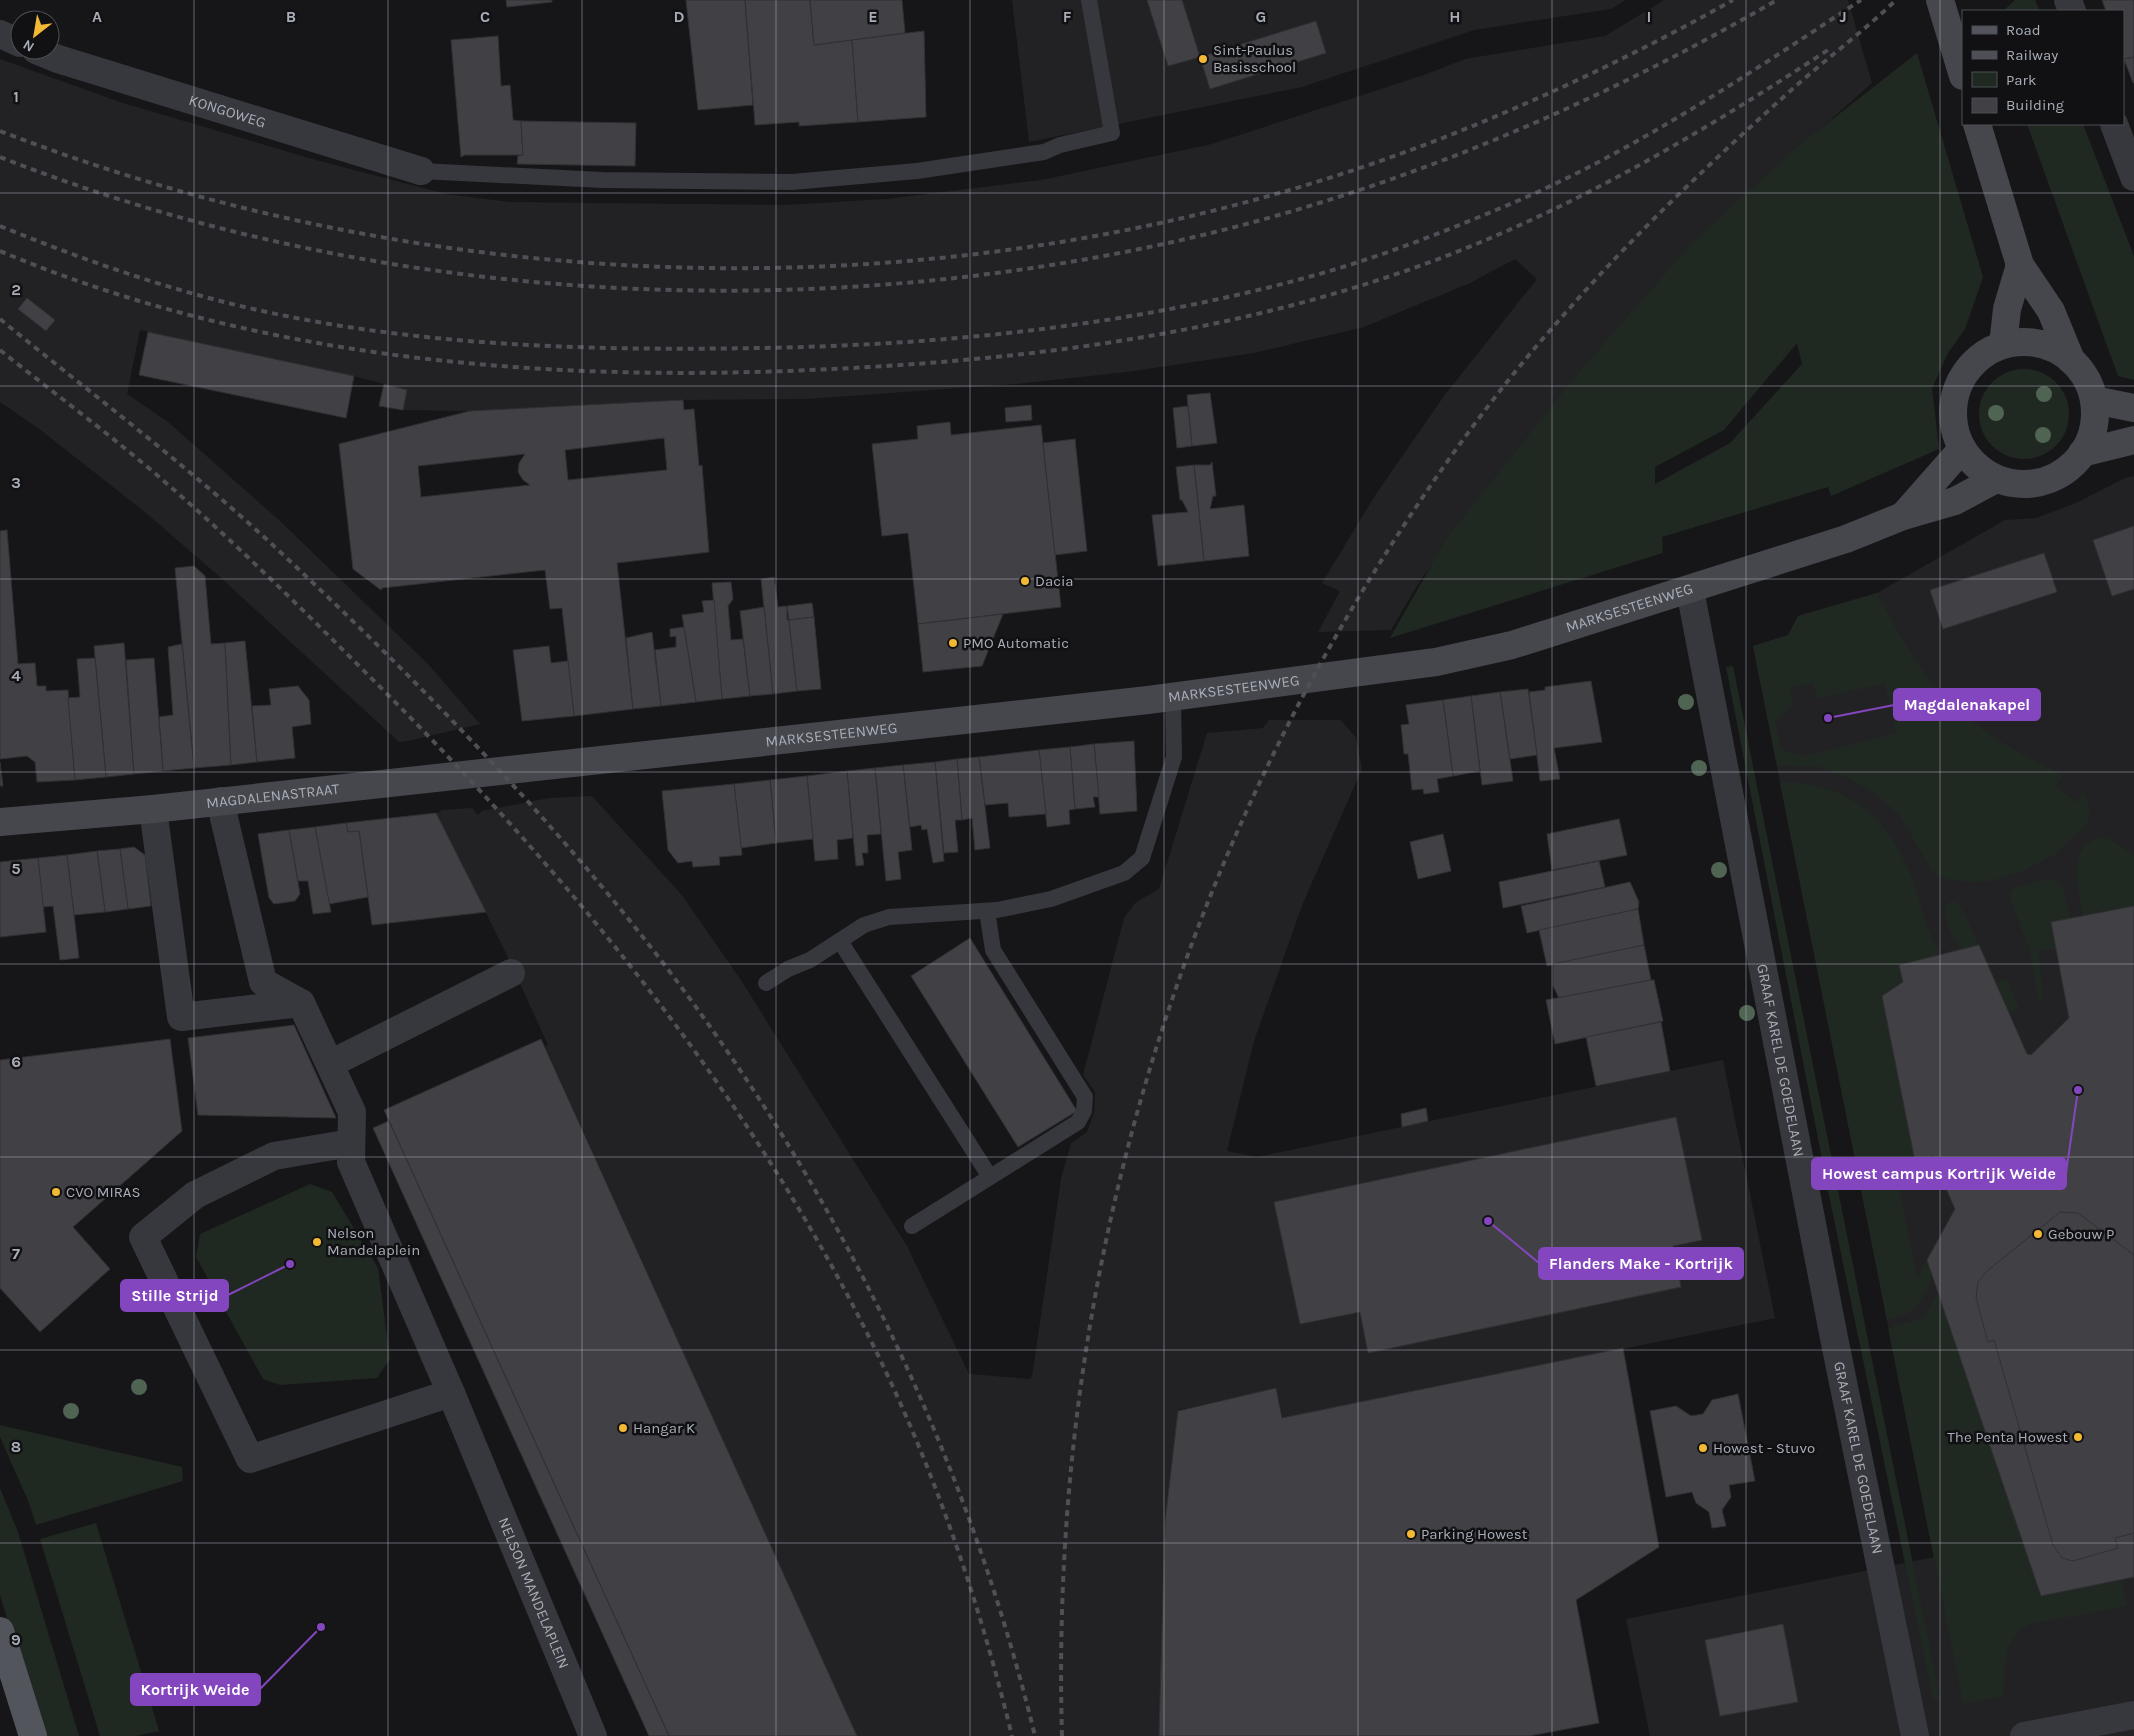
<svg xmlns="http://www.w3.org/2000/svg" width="2134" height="1736" font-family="Karla,sans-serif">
<rect width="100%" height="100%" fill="#161618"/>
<!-- built -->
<g fill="#222225">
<path d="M1012,0H1626L1611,9L1474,30L1302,87L1029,142Z"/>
<path d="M1664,0H1848L1872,83L1734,206L1421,579L1391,630L1318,632L1340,591L1322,583L1376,494L1444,396L1537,279L1515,259L1470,283L1364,327L1254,353L1127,372L1015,384L807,399L683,400L470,411L403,410L407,390L354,376L140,330L127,394L168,422L280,521L428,664L480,724L408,741L399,742L220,577L146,513L38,428L0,402V59L123,103L316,160L446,194L511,202L784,205L886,199L1041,180L1212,144L1424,75L1465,59L1605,36Z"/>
<path d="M2134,476V1736H1650L1626,1619L1934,1557L1753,646L1788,635L1798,616L1877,593L2005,520L2036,518L2074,504L2125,478Z"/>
<path d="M1269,720H1341L1356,738L1362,769L1303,903L1254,1041L1227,1151L1257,1157L1723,1060L1775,1318L1283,1418L1276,1388L1178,1410L1165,1522L1159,1736H857L545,1046L548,1045L505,951L436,813L441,812L440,810L472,808L478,815L482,811L549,798L592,796L681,894L741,980L907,1246L969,1374L1029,1379L1032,1377L1061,1179L1071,1143L1087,1132L1094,1112L1095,1092L1083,1075L1124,918L1136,902L1159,889L1207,733L1263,728Z"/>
</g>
<!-- green -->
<g fill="#202822" fill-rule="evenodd">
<path d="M2015,0H2035L2040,11H2003Z"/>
<path d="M1917,53L1983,277L1965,329L1948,353L1932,388L1939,449L1831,496L1828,487L1662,537L1663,553L1390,638L1448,536L1579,372L1692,243L1798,146ZM1797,343L1802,364L1730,443L1655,484V467L1724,430Z"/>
<path d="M2027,124H2083L2134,256V380L2118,376Z"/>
<circle cx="2024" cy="414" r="45"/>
<path d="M1877,593C1892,621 1907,650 1926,675C1961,722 2013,751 2064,775L2056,786L2075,802L2084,792C2088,803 2092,812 2087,824L2054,855L2021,872L1991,881L1970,882L1949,880L1934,874L1899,815L1877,795L1845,776L1819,767L1777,765L1753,646L1788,635L1798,616ZM1813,683L1817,699L1885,683L1896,733L1805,756L1781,749L1775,722L1793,705L1790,688Z"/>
<path d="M1733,666L1940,1699H1933L1830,1200L1726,667Z"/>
<path d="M1794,782C1855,789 1889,820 1911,876C1920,899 1924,922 1935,944C1959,993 1983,1042 2006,1092L1945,1254L1918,1305L1909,1313L1887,1320L1780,783ZM1932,1156L1955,1209L1917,1278L1899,1188Z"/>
<path d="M2101,837L2109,839L2134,855V1197C2118,1111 2100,1025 2087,939C2084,914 2074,884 2078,860C2080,848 2090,839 2101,837Z"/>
<path d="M2048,879L2057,881L2064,890L2081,973L2099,1024L2108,1065V1080L2102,1112L2099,1158C2083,1158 2074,1130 2065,1119C2055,1105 2038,1095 2028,1080C2009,1053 2000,1021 1985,991C1972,963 1946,939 1945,906L1950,902L1956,901L1966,916L1995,983L2006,978L2019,1008L2009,1013L2027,1054H2032L2069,1018L2056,949L2039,950L2043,999L2038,1000L2030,950L2009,896L2013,888Z"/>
<path d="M310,1184L332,1192L378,1268L390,1359L377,1378L280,1385L263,1379L196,1257L200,1234Z"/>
<path d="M1947,1276L1956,1345L2041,1596L2121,1580L2127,1606L2030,1624C2001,1640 2006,1667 2003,1696L1963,1704L1888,1328L1924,1318Z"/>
<path d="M0,1425L182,1467L183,1481L36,1525L29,1503L0,1437Z"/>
<path d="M0,1488L18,1532L79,1736H43L0,1595Z"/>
<path d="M96,1523L159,1731L136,1736H100L40,1539Z"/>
</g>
<!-- building -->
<g fill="#414145" stroke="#313034" fill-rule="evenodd">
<path d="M506,0H552V2L507,7Z"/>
<path d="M686,0H745L753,105L698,110Z"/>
<path d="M745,0H810L814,45L852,40L858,122L799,126V122L755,125Z"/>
<path d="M810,0H902L905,33L814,45Z"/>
<path d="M1147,0H1182L1200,57L1168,66Z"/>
<path d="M2102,0H2134V57L2124,59L2123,56V11H2106Z"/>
<path d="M1316,21L1326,53L1210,89L1200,57Z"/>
<path d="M924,31L926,117L858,122L852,40Z"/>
<path d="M498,36L501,86L510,85L513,120L521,121L523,155H465L461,157L451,40Z"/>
<path d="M2134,57V83H2133L2124,59Z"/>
<path d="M521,121L636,123L635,166L517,164L518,156L523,155Z"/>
<path d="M27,298L55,320L46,331L18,309Z"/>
<path d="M148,332L354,376L346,418L139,375Z"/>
<path d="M384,384L407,390L403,410L379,406Z"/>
<path d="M1210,393L1217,443L1192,446L1187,395Z"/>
<path d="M683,400L684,410L694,409L699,466L702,465L709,552L617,563L633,709L574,716L562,608L550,609L545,570L382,588L381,590L353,569L339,444L470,411ZM664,438L667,470L568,480L565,450ZM525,454L519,463L518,472L523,480L530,485L421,497L418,466Z"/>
<path d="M1031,405L1032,420L1006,422L1005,408Z"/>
<path d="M1188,406L1192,446L1177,448L1173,408Z"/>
<path d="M950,422L951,435L1041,425L1061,607L918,624L908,533L882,536L872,444L918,439L917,426Z"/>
<path d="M1075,439L1087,551L1055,555L1043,443Z"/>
<path d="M1212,462L1216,496H1213L1210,509L1244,505L1249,556L1204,561L1194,465H1210Z"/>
<path d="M1194,465L1204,561L1158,566L1152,515L1188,512L1182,500H1180L1176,467Z"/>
<path d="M2134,526V589L2112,596L2093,540Z"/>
<path d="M7,530L18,664L35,663L37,686H46V691L68,690L75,780L37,782L35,762L27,756L0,759V531Z"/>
<path d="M2044,553L2057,592L1943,629L1930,590Z"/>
<path d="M194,566L205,576L211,644L225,643L231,765L194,768L175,568Z"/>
<path d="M774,577L778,607L787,606V620H789L797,691L773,694L761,579Z"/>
<path d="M731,582L733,599L728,606L731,640L743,639L750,696L722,699L712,583Z"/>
<path d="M714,600L722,699L696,702L682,615L704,612L702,601Z"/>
<path d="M812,603L814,617L789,620L787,606Z"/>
<path d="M764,607L773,694L750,696L740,611Z"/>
<path d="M1003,614L982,666L923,672L918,624Z"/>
<path d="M814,617L821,689L797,691L789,620Z"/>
<path d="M684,627L696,702L661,706L655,650L676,647V636L670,637V629Z"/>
<path d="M652,632L661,706L633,709L626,638Z"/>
<path d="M245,641L257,762L231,765L225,643Z"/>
<path d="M124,643L134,774L106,777L94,646Z"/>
<path d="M182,644L194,768L163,771L159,717L173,715L168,647Z"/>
<path d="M549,646L551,663L568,661L574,716L522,721L513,650Z"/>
<path d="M95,658L106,777L75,780L68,698L80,697L77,659Z"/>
<path d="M154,658L163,771L134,774L126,660Z"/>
<path d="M1591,681L1602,742L1554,748L1560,779L1540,781L1529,692L1545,690V687Z"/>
<path d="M298,686L309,700L311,724L292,727L295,758L257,762L252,706L271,705L269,689Z"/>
<path d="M1528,689L1537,755L1510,759L1500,692Z"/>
<path d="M1500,692L1513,781L1482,785L1471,696Z"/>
<path d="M1471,696L1480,771L1453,776L1443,700Z"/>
<path d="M1443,700L1453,776L1437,779L1439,792L1424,794L1423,789L1412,790L1408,754H1404L1401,725L1409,724L1406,705Z"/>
<path d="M1134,741L1137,811L1100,814L1094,744Z"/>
<path d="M1094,744L1099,797H1093L1095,807L1075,809L1070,747Z"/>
<path d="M1070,747L1075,809L1069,810L1070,824L1047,827L1039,750Z"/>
<path d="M1039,750L1046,814L1009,817L1008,803L985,805L979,757Z"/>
<path d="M979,757L990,848L975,850L972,818L962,820L957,759Z"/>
<path d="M957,759L962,820H955L958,852L944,853L935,762Z"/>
<path d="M0,762L3,786H0Z"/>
<path d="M935,762L944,861L933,863L927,829L922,830L921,825L910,827L903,765Z"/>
<path d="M903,765L912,850L898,852L901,879L886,881L875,768Z"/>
<path d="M875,768L881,834L867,835L868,853H862L864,865L856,866L847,771Z"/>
<path d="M847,771L853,838L837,840L838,859L815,861L807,776Z"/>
<path d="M807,776L813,839L776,843L770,780Z"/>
<path d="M770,780L776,843L741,848L734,784Z"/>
<path d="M734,784L742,855L719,857L720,865L693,867L692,861L678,863L668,850L662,791Z"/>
<path d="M436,813L486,912L372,925L359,831L348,832L346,823Z"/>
<path d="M1619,819L1627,855L1552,870L1547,834Z"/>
<path d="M346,823L348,832L359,831L368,897L329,904L315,827Z"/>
<path d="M315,827L331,912L313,914L308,881H298L289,830Z"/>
<path d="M289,830L300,894L295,901L274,904L269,898L258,834Z"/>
<path d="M1443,834L1451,871L1418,879L1410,842Z"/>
<path d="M134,847L145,855L151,906L128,909L120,849Z"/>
<path d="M120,849L128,909L105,912L97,851Z"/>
<path d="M97,851L105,912L74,915L67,855Z"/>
<path d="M67,855L79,958L60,960L53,906L43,907L38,858Z"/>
<path d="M38,858L46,932L0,937V862Z"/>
<path d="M1599,861L1605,887L1503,908L1499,882Z"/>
<path d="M1630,882L1639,902L1638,909L1527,933L1521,906Z"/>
<path d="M2134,906V1577L2041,1596L1927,1260L1955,1209L1932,1156L1917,1171L1882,996L1903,982L1899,965L1979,945L2027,1054L2031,1055L2069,1018L2051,922Z"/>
<path d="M1638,909L1644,945L1547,966L1539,930Z"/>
<path d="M970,938L1077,1111L1018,1147L911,976Z"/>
<path d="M1644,945L1651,980L1559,998L1553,986V964Z"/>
<path d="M1651,980H1654L1663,1021L1555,1044L1546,1000Z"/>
<path d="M1661,1022L1670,1071L1596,1086L1586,1037Z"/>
<path d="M294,1025L336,1118L198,1115L188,1038Z"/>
<path d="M170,1039L182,1131L73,1227L110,1269L40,1332L0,1288V1060Z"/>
<path d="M541,1039L857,1736H669L384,1110Z"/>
<path d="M1426,1108L1428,1121L1402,1127L1401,1114Z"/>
<path d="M1676,1117L1702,1240L1673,1246L1681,1287L1368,1353L1360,1312L1300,1324L1274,1202Z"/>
<path d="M389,1121L669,1736H649L373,1128Z"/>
<path d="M2060,1212L2078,1213L2134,1255V1533L2115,1538L2118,1548L2073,1561L2062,1558L2053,1545L1994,1340L1988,1342L1976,1298L1978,1282L1987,1271Z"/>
<path d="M1623,1348L1659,1547L1576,1600L1599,1723L1529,1736H1159L1165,1522L1178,1411L1276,1388L1282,1418Z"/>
<path d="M1738,1394L1755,1481L1729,1485L1731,1497L1722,1510L1726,1526L1712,1528L1709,1512L1696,1503L1692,1492L1666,1497L1650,1411L1676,1406L1691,1416L1703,1414L1712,1400Z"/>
<path d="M1783,1624L1798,1702L1720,1716L1705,1640Z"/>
</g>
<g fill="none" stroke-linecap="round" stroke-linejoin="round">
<!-- lane -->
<g stroke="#37383d" stroke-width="16">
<path d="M421,171L602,180L792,182L917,171L1044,152L1060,145L1112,133L1089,0"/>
<path d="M840,941L990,1177"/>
<path d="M766,983L788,969L810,960L864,925L889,917L997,910L1051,899L1124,873L1142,858L1174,757L1173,697"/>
<path d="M912,1226L1078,1122L1084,1111L1085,1097L993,950L987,911"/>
</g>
<!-- street -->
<g stroke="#37383d" stroke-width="28">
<path d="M2068,0L2072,11"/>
<path d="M0,34L20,43"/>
<path id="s1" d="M36,50L58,59L421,171"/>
<path d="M2114,124L2134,177"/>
<path id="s2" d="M1690,590L1834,1338L1915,1736"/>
<path id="s3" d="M220,801L263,982L301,1003L352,1112L351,1162L451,1393L593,1736"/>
<path d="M153,809L181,1017L301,1003"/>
<path d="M330,1064L511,973"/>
<path d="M351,1143L274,1156L195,1195L143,1237L250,1459L451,1393"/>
<path d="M2024,1736L2134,1715"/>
</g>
<!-- secondary -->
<g stroke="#45474d" stroke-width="28">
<path d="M1940,0L1963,76"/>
<path d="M1977,124L2020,265L2051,311L2071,360"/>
<circle cx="2024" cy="413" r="71"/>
<path d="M2003,345L2007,309L2020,265"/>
<path d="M2094,400L2134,408"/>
<path d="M2082,453L2134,440"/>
<path d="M1903,516L1962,449"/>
<path id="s4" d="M0,822L153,809L1148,700L1436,662L1512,645L1846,539L1903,516L1955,501L1996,479"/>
</g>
<!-- primary -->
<path stroke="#53555c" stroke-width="28" d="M0,1631L33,1736"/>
<!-- rail -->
<g stroke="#4e5056" stroke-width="4" stroke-dasharray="6 5" stroke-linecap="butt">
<path d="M0,131C457,308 981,317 1440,139C1540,100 1639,53 1733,0"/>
<path d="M0,157C365,301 785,327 1168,243C1382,196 1587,110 1777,0"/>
<path d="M0,226C76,257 152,284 232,304C403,346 583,351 759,348C944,345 1132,326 1312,276C1374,259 1436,235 1496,210C1626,157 1744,77 1861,0"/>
<path d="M0,251C273,366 575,385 869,367C1060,356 1253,328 1433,261C1575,208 1705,131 1831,48"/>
<path d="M0,319C93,395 189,467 277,549C428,690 580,846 701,1014C857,1230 972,1477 1035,1736"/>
<path d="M0,350C55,394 112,436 165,482C231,539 294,601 356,663C571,875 766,1111 893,1387C944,1498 983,1617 1012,1736"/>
<path d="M1062,1736C1050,1323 1158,919 1376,569C1431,481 1492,395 1561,318C1634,234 1714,159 1797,85C1830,56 1865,30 1896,0"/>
</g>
</g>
<!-- trees -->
<g fill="#506453">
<circle cx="2044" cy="394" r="8"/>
<circle cx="1996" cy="413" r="8"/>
<circle cx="2043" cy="435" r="8"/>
<circle cx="1686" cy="702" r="8"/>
<circle cx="1699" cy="768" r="8"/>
<circle cx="1719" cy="870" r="8"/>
<circle cx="1747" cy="1013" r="8"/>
<circle cx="139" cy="1387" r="8"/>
<circle cx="71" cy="1411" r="8"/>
</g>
<!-- grid -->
<path fill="none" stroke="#a8adb8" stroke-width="1" stroke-opacity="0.55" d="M194,0V1736M388,0V1736M582,0V1736M776,0V1736M970,0V1736M1164,0V1736M1358,0V1736M1552,0V1736M1746,0V1736M1940,0V1736M0,193H2134M0,386H2134M0,579H2134M0,772H2134M0,964H2134M0,1157H2134M0,1350H2134M0,1543H2134"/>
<!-- markers -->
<g fill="#f3b834" stroke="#111113" stroke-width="2">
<circle cx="1203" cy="59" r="5"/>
<circle cx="1025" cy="581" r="5"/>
<circle cx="953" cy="643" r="5"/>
<circle cx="56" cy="1192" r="5"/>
<circle cx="2038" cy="1234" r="5"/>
<circle cx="317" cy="1242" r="5"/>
<circle cx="623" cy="1428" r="5"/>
<circle cx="2078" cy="1437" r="5"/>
<circle cx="1703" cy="1448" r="5"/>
<circle cx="1411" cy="1534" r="5"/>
</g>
<g text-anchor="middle" stroke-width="5" stroke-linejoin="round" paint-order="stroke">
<!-- poi labels -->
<g font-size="15" fill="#a8adb8" stroke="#111113" text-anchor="start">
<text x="1213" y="55">Sint-Paulus<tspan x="1213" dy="17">Basisschool</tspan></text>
<text x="1035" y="586">Dacia</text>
<text x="963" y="648">PMO Automatic</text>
<text x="66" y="1197">CVO MIRAS</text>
<text x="327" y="1238">Nelson<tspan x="327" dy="17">Mandelaplein</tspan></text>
<text x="2048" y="1239">Gebouw P</text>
<text x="633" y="1433">Hangar K</text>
<text x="2068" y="1442" text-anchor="end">The Penta Howest</text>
<text x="1713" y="1453">Howest - Stuvo</text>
<text x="1421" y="1539">Parking Howest</text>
</g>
<!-- street labels -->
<g font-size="15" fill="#a8adb8" stroke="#111113">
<text dy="5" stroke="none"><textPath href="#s1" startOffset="201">KONGOWEG</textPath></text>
<text dy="5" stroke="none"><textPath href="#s4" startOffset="1646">MARKSESTEENWEG</textPath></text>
<text dy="5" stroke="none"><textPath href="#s4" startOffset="1241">MARKSESTEENWEG</textPath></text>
<text dy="5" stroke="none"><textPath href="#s4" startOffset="836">MARKSESTEENWEG</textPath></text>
<text dy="5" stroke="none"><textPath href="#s4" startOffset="274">MAGDALENASTRAAT</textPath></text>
<text dy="5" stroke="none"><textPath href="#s2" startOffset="479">GRAAF KAREL DE GOEDELAAN</textPath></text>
<text dy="5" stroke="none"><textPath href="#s2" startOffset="884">GRAAF KAREL DE GOEDELAAN</textPath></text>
<text dy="5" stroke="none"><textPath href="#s3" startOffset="868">NELSON MANDELAPLEIN</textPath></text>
</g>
</g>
<g font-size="16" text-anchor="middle" font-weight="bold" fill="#a8adb8" stroke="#111113" stroke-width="5" stroke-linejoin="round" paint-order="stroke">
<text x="97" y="22">A</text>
<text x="291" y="22">B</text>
<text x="485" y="22">C</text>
<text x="679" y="22">D</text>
<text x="873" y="22">E</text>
<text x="1067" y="22">F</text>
<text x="1261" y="22">G</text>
<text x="1455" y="22">H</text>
<text x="1649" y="22">I</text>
<text x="1843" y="22">J</text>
<text x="16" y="102">1</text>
<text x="16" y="295">2</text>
<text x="16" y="488">3</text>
<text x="16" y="681">4</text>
<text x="16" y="874">5</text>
<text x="16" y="1067">6</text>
<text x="16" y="1259">7</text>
<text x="16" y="1452">8</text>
<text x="16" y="1645">9</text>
</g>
<!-- callouts -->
<path fill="none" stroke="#8446be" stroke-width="2" d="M1828 718L1894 705M2078 1090L2066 1173M1488 1221L1539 1263M290 1264L228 1295M321 1627L260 1689"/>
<g fill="#8446be" stroke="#111113" stroke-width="2">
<circle cx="1828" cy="718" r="5"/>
<circle cx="2078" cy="1090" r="5"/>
<circle cx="1488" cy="1221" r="5"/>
<circle cx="290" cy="1264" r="5"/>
<circle cx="321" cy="1627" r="5"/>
</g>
<g fill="#8446be" stroke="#8446be" stroke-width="2">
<rect x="1894" y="689" width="146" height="31" rx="5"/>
<rect x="1812" y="1158" width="254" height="31" rx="5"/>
<rect x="1539" y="1248" width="204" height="31" rx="5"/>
<rect x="121" y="1280" width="107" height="31" rx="5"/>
<rect x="131" y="1674" width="129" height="31" rx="5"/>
</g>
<g font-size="16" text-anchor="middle" font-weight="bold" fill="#fff">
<text x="1967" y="710">Magdalenakapel</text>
<text x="1939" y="1179">Howest campus Kortrijk Weide</text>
<text x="1641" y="1269">Flanders Make - Kortrijk</text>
<text x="175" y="1301">Stille Strijd</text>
<text x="195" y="1695">Kortrijk Weide</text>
</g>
<!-- legend -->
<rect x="1962" y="10" width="162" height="115" fill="#111113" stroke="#4d4f55"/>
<rect x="1972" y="26" width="25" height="8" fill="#53555c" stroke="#4d4f55"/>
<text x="2006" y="35" font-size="15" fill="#a8adb8">Road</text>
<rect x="1972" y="51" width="25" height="8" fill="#4e5056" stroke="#4d4f55"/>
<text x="2006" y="60" font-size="15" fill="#a8adb8">Railway</text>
<rect x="1972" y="72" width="25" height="15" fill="#202822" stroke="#4d4f55"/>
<text x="2006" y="85" font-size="15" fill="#a8adb8">Park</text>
<rect x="1972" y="98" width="25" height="15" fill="#414145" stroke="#4d4f55"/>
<text x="2006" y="110" font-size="15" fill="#a8adb8">Building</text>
<!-- north arrow -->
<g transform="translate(35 35) rotate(211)"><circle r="24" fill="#111113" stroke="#4d4f55"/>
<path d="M0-4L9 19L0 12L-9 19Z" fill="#f3b834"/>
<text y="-8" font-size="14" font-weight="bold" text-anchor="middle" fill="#a8adb8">N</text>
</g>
</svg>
